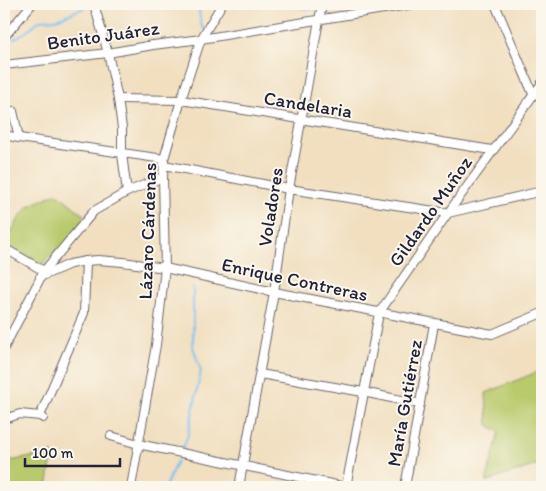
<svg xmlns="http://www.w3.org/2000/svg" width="546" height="491" font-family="Itim,sans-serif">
<rect width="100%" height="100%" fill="#fbf7ec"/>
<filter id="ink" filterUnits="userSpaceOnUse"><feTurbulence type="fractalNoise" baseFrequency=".02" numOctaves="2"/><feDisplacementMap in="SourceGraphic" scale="10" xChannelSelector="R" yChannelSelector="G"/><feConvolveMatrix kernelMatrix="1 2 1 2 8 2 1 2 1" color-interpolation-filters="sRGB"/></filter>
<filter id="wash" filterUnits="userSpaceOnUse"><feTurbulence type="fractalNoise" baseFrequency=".0096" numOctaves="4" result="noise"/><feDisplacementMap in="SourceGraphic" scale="20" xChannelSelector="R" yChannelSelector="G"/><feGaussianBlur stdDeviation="1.12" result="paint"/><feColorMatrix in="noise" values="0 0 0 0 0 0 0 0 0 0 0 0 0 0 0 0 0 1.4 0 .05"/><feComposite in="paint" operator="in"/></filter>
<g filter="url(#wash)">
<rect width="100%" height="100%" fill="#f1dfc0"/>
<!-- green -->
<g fill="#b9ca6d" stroke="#6e7654">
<path d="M57,193L85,216L71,238L41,265L5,244L20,216L29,206Z"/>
<path d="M542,370V463L486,482L499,432L488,425L486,393Z"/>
<path d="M53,453L47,487H4V462Z"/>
</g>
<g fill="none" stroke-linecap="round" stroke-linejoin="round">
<!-- stream -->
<g stroke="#7abef0" stroke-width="2">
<path d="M198,4L201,25L204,29"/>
<path d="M288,4C299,7 308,11 318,8"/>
<path d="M325,6L333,4"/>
<path d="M14,39L26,32L40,20L57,19L86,7"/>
<path d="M183,448L188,435L201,371L193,347V287"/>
<path d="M165,487L177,461"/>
</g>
</g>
</g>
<g filter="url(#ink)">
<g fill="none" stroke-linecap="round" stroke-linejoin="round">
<defs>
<g id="minor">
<path d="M94,4L108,53L118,99L122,128V154L127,192"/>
<path d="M495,4L533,94"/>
<path d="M4,37L32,4"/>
<path d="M4,65L108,53L153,45L201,39L414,4"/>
<path d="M118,99L181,100L492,150"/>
<path d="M13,111L19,138"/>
<path d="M4,135L19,138L164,159"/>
<path d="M164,165L289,189L448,213L542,191"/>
<path d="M4,248L44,271"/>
<path d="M40,277L70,264L86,261L98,260L123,262L165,268L274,292L492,334L542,313"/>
<path d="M4,348L44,271L94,211L127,192L163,177"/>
<path d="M260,374L363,392L420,404"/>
<path d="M40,416L84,313L86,261"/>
<path d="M4,419L20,414L40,416L43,418"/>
<path d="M111,436L138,444L346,487"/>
<path d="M131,487L156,345L165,268L163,177L164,159L181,100L201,39L222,4"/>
<path d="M239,487L274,292L289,189L319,20L321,10L324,4"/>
<path d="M346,487L379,313L448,213L542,83"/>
<path d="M405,487L434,324"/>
</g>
</defs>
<!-- minor casing -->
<use href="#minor" stroke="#6a646a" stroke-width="10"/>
<!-- minor -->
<use href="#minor" stroke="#fff" stroke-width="8"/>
</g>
</g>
<g text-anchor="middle" stroke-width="4" stroke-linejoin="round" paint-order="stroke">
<!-- street labels -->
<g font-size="19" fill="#22223b" stroke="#fbf7ec">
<text transform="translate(103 35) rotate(-8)" y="7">Benito Juárez</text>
<text transform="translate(308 104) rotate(9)" y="7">Candelaria</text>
<text transform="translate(270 207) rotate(-81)" y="7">Voladores</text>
<text transform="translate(430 211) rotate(-55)" y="7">Gildardo Muñoz</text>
<text transform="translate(147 231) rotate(-88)" y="7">Lázaro Cárdenas</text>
<text transform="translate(295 279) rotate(12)" y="7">Enrique Contreras</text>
<text transform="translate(404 403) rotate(-80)" y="7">María Gutiérrez</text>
</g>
</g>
<!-- margin -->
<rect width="546" height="491" fill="none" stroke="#fbf7ec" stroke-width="20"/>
<!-- scale -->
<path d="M25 458v8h95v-8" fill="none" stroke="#22223b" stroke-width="2.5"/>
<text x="32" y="458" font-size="15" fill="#22223b" stroke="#fbf7ec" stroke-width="4" paint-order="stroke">100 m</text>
</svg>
